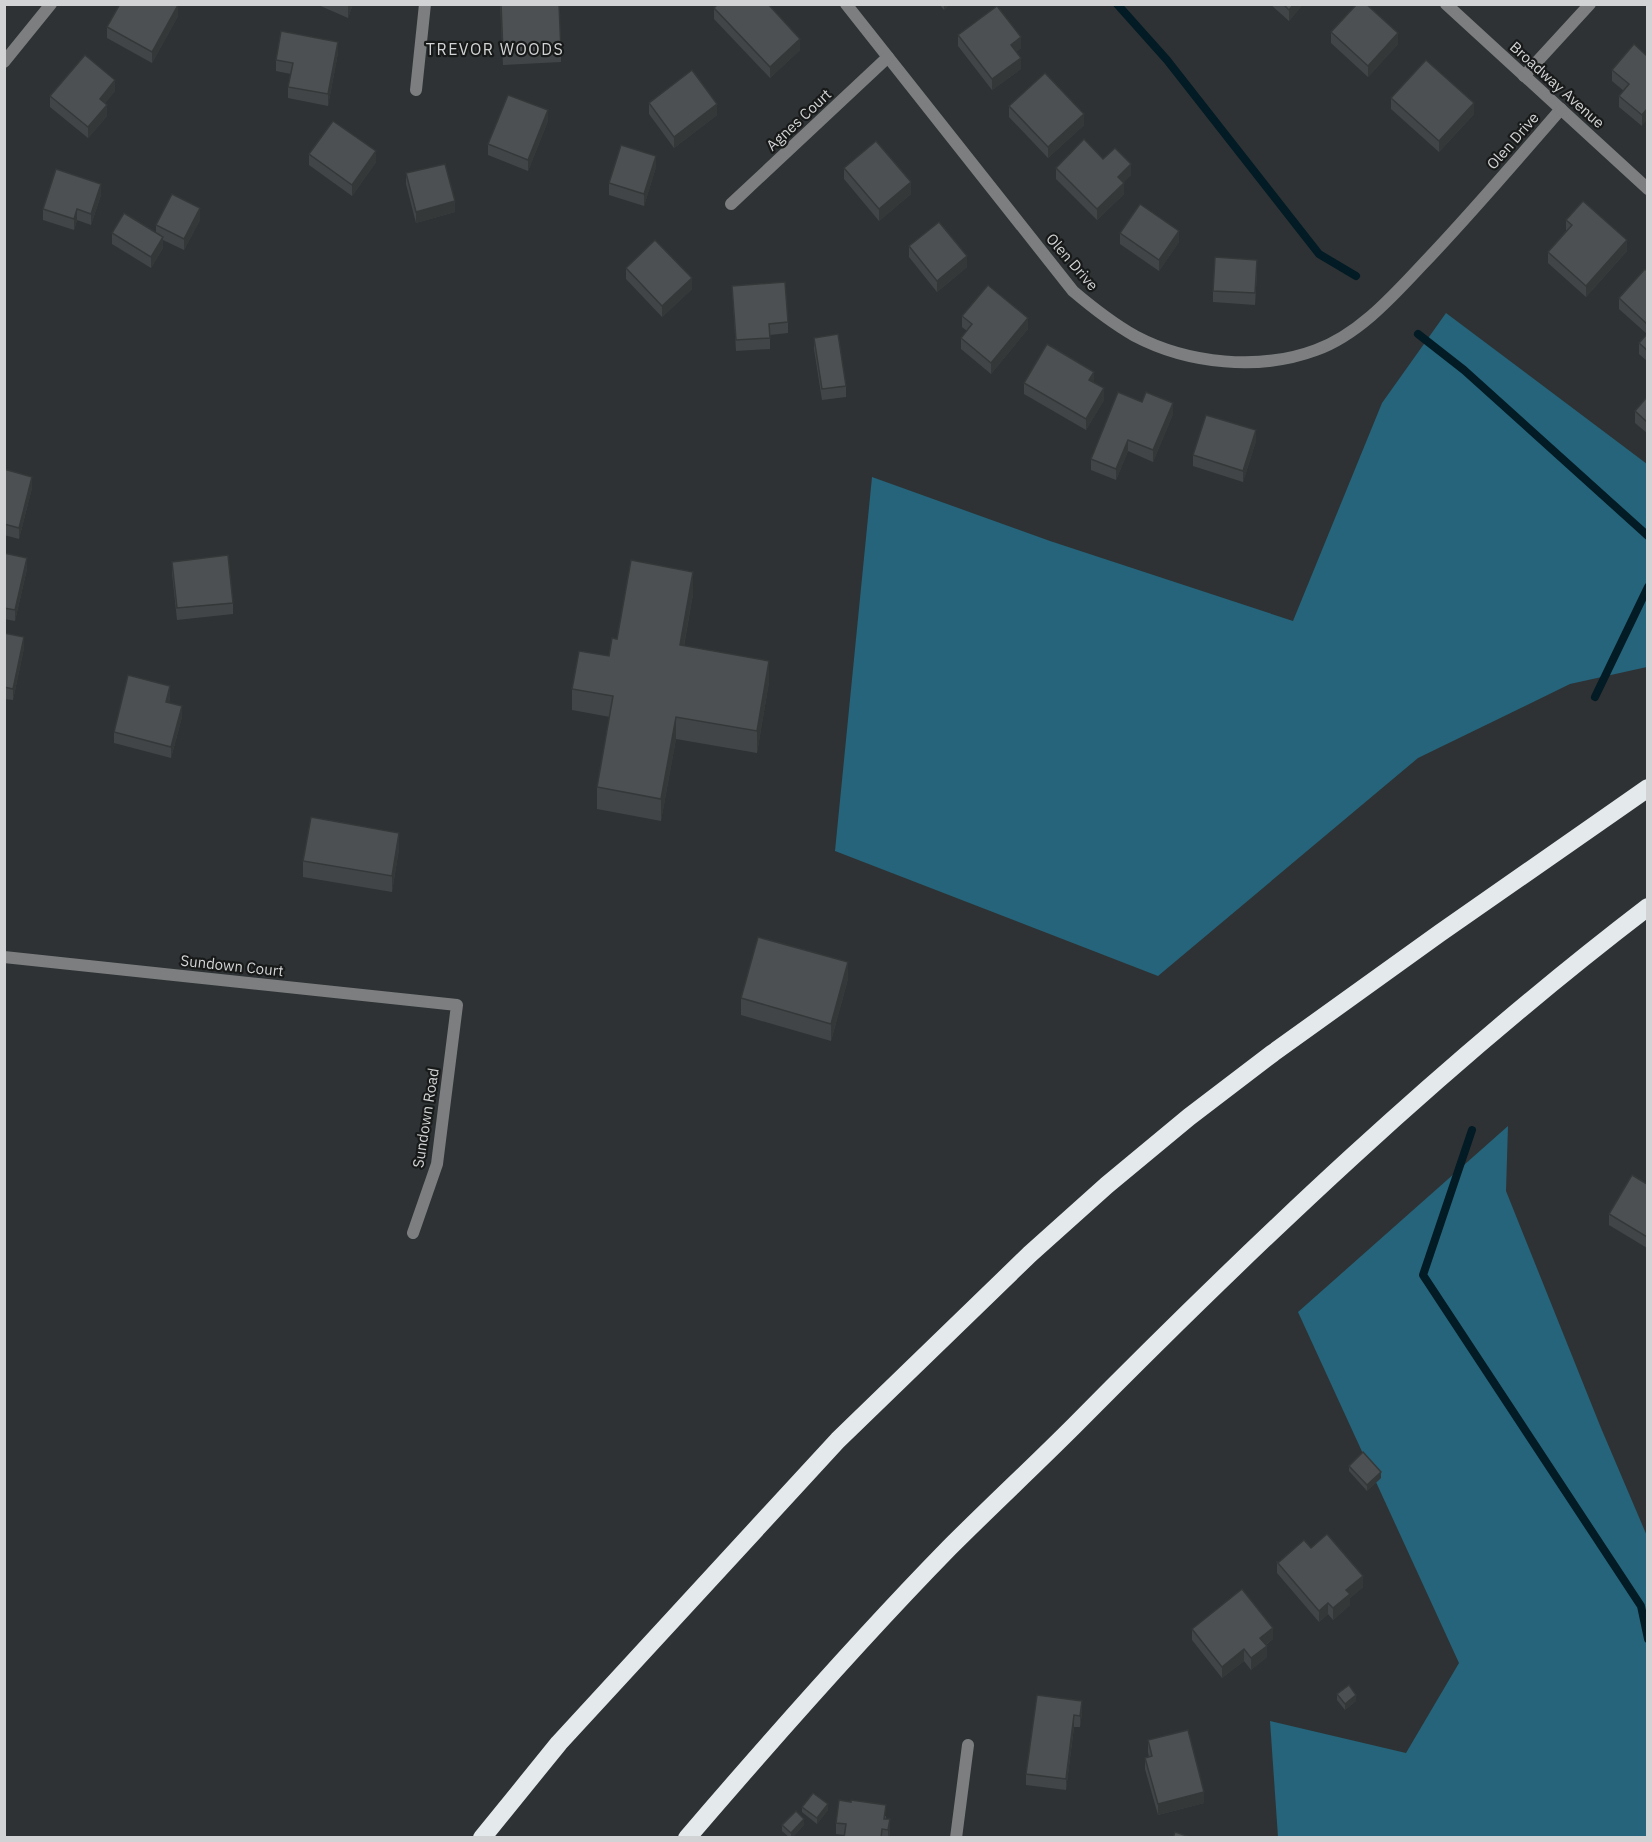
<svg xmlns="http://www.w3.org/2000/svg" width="1652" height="1842" font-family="'IBM Plex Sans',sans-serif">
<rect width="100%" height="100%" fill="#2e3234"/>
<!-- forest -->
<g fill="#25647a">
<path d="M1446,313L1647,464V667L1570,684L1418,758L1158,976L835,851L872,477L1050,541L1293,621L1382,403Z"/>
<path d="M1508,1126L1506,1191L1601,1428L1647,1536V1837H1278L1270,1721L1406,1753L1459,1663L1298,1312Z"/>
</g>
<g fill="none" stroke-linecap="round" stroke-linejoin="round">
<!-- stream -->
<g stroke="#021b24" stroke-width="8">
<path d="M1117,4L1167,60L1319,254L1356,276"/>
<path d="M1418,334L1464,370L1648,536"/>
<path d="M1595,697L1648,587"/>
<path d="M1472,1130L1423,1275L1641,1606L1648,1639"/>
</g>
<!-- street -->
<g stroke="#7c7e7f" stroke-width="12">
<path d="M846,4L1073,291C1093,308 1112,323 1135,336C1188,364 1260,371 1316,350C1358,335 1392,297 1422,265C1470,215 1515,162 1561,109"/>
<path d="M1446,4L1648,189"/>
<path d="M4,62L51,4"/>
<path d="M1524,76L1590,4"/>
<path d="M416,90L425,4"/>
<path d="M731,204L888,57"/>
<path d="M4,957L457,1005L437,1164L413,1233"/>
<path d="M956,1838L968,1745"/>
</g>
<!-- highway -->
<g stroke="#e4e9ec" stroke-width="18">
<path d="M482,1838L559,1743L838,1440L1030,1254L1107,1185L1189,1117L1273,1053L1440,933L1648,788"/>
<path d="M687,1838C772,1739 858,1641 949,1548C990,1507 1033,1467 1074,1426C1255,1243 1443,1064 1648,907"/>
</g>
</g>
<!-- wall -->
<g fill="#414547">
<path d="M316,4H353L348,18Z"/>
<path d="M500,4L561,51V62L503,65Z"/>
<path d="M939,4H950L944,10Z"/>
<path d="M1270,4H1303L1289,21Z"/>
<path d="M714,8L800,50L770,78L714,19Z"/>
<path d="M178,16L152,63L107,38V27Z"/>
<path d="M1331,32L1398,44L1368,77L1331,43Z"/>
<path d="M958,35L1021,48L1016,52L1021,69L992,90L958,46Z"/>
<path d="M338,53L328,106L288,98V87L291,74L276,71V60Z"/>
<path d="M1647,56L1642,126L1619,107V96L1624,91L1612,81V70Z"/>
<path d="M115,91L105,103L107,116L88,138L50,107V96Z"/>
<path d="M1391,98L1474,114L1439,152L1391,109Z"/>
<path d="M649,103L717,115L674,148L649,114Z"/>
<path d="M1009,106L1084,125L1048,158L1009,117Z"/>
<path d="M548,121L528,171L488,155V144Z"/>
<path d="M309,154L376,162L352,196L309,165Z"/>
<path d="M656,167L644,206L609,195V183Z"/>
<path d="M844,168L911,194L879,221L844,179Z"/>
<path d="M1056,168L1131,175L1123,182L1124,194L1097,220L1056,179Z"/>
<path d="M406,173L455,212L416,223L406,184Z"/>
<path d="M101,195L91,225L77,220L74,230L43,220V209Z"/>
<path d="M200,220L184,250L163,240V248L151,268L112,244V233L156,232V225Z"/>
<path d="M1566,220L1627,251L1586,297L1548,263V252L1566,231Z"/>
<path d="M1120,233L1179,242L1159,271L1120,244Z"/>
<path d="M909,246L967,267L937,292L909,257Z"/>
<path d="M626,268L692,289L662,317L626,279Z"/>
<path d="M1257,271L1255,305L1213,302V291Z"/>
<path d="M1647,271V361L1639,354V343L1647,334L1619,309V298Z"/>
<path d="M732,286L788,322V333L770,335V349L736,351Z"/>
<path d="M962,316L1028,329L991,374L961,349V338L967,331L962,327Z"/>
<path d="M814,338L846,386V397L822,400L814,349Z"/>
<path d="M1024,383H1094L1104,400L1086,430L1024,394Z"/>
<path d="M1647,397V433L1635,423V411Z"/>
<path d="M1173,414L1153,462L1128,451L1116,480L1091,470V459Z"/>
<path d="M1256,441L1243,482L1193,466V455Z"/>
<path d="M4,469L32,488L19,539L4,535Z"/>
<path d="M4,553L27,569L15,621L4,619Z"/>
<path d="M172,562L233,603V614L177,620L172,573Z"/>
<path d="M693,594L684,646L769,682L757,753L676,739L661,821L597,809V787L610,717L572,710V689L609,656L617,639Z"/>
<path d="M4,633L24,648L13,700L4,699Z"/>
<path d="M170,697L169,703L182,717L171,758L114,743V732Z"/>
<path d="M399,849L392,892L303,877V861Z"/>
<path d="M848,979L831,1041L741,1015V998Z"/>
<path d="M1647,1184V1248L1609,1225V1214Z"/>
<path d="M1349,1466L1381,1478L1367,1491L1349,1471Z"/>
<path d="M1311,1548L1363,1587L1350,1598V1605L1333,1620L1328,1614L1319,1622L1277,1573V1562H1279Z"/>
<path d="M1192,1629L1273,1639L1266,1645L1267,1657L1251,1670L1244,1661L1222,1678L1192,1640Z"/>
<path d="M1337,1694L1356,1701L1345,1710L1337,1700Z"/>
<path d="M1037,1695L1082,1712L1080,1727H1074L1066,1790L1026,1785V1774Z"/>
<path d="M1148,1740L1204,1803L1158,1815L1145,1769V1758L1149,1757L1148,1752Z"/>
<path d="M802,1807L828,1810L817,1824L802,1812Z"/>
<path d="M886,1816V1819L890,1831L889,1838H844V1835L836,1834V1823Z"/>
<path d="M782,1825H804L792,1838H790L782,1831Z"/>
</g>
<!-- shaded-wall -->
<g fill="#353839">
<path d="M349,4H353L348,18V7Z"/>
<path d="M944,4H950L944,10Z"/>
<path d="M1294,4H1303L1289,21V10Z"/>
<path d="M178,5V16L152,63V52Z"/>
<path d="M1398,33V44L1368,77V66Z"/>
<path d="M1021,37V48L1011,56V45Z"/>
<path d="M800,39V50L770,78V67Z"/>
<path d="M338,42V53L328,106V94Z"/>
<path d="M1021,58V69L992,90V79Z"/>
<path d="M115,80V91L100,110V99Z"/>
<path d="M1474,103V114L1439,152V141Z"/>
<path d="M717,104V115L674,148V137Z"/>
<path d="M107,105V116L88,138V127Z"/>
<path d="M1647,109V120L1642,126V115Z"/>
<path d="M548,110V121L528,171V160Z"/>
<path d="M1084,114V125L1048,158V147Z"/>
<path d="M376,151V162L352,196V185Z"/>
<path d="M656,156V167L644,206V194Z"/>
<path d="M1131,164V175L1118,188V177Z"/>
<path d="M911,182V194L879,221V209Z"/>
<path d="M1124,183V194L1097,220V209Z"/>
<path d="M101,184V195L91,225V214Z"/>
<path d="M455,201V212L416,223V212Z"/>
<path d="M200,208V220L184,250V239Z"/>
<path d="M77,209V220L74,230V219Z"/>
<path d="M1179,231V242L1159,271V260Z"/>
<path d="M163,237V248L151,268V257Z"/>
<path d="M1627,240V251L1586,297V286Z"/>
<path d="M967,256V267L937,292V281Z"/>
<path d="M692,278V289L662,317V306Z"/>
<path d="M1028,318V329L991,374V363Z"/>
<path d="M1094,372V383L1089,380Z"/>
<path d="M1104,388V400L1086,430V419Z"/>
<path d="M1173,403V414L1153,462V450Z"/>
<path d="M1256,430V441L1243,482V471Z"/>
<path d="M1128,440V451L1116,480V469Z"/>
<path d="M32,477V488L19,539V528Z"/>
<path d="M27,558V569L15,621V610Z"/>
<path d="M693,572V594L680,667V645Z"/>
<path d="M24,637V648L13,700V689Z"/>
<path d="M769,661V682L757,753V731Z"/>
<path d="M170,686V697L166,713V702Z"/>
<path d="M182,706V717L171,758V747Z"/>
<path d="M676,717V739L661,821V799Z"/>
<path d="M6,755V766L4,771V760Z"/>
<path d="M399,833V849L392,892V876Z"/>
<path d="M848,962V979L831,1041V1024Z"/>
<path d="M1381,1472V1478L1367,1491V1485Z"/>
<path d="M1363,1576V1587L1350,1598V1605L1333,1620V1608L1346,1590Z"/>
<path d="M1328,1603V1614L1319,1622V1611Z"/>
<path d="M1273,1628V1639L1260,1649V1638Z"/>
<path d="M1267,1646V1657L1251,1670V1658Z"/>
<path d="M1244,1649V1661L1222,1678V1667Z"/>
<path d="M1356,1695V1701L1345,1710V1704Z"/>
<path d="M1082,1701V1712L1080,1727V1716Z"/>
<path d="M1074,1715V1727L1066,1790V1779Z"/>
<path d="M1204,1792V1803L1158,1815V1804Z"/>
<path d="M828,1804V1810L817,1824V1818Z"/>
<path d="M804,1819V1825L792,1838H791V1833Z"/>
<path d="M890,1819V1831L888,1838V1830Z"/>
</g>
<!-- building -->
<g fill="#4c5052" stroke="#353839" stroke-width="1.5">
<path d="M120,4H178V5L152,52L107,27Z"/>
<path d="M501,4H559L561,51L503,53Z"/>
<path d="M718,4H768L800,39L770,67L714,8Z"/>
<path d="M1283,4H1294L1289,10Z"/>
<path d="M1357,4H1366L1398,33L1368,66L1331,32Z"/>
<path d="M997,6L1021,37L1011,45L1021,58L992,79L958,35Z"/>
<path d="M281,31L338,42L328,94L288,87L293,63L276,60Z"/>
<path d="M1634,44L1647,56V109L1642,115L1619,96L1629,84L1612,70Z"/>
<path d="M85,55L115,80L100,99L107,105L88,127L50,96Z"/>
<path d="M1426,60L1474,103L1439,141L1391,98Z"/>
<path d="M692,70L717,104L674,137L649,103Z"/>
<path d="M1045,73L1084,114L1048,147L1009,106Z"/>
<path d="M508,95L548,110L528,160L488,144Z"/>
<path d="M333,121L376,151L352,185L309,154Z"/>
<path d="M1084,139L1103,159L1115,148L1131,164L1118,177L1124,183L1097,209L1056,168Z"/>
<path d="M876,141L911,182L879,209L844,168Z"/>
<path d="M621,145L656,156L644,194L609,183Z"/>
<path d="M445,164L455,201L416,212L406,173Z"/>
<path d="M56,169L101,184L91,214L77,209L74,219L43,209Z"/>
<path d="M172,194L200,208L184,239L156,225Z"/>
<path d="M1583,201L1627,240L1586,286L1548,252L1572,225L1566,220Z"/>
<path d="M1140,204L1179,231L1159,260L1120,233Z"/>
<path d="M124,213L163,237L151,257L112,233Z"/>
<path d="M939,222L967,256L937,281L909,246Z"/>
<path d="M655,240L692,278L662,306L626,268Z"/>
<path d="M1215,257L1257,260L1255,293L1213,291Z"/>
<path d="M1645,269L1647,271V324L1619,298Z"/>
<path d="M785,282L788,322L769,324L770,338L736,340L732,286Z"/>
<path d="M988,285L1028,318L991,363L961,338L972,324L962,316Z"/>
<path d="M838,334L846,386L822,389L814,338Z"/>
<path d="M1647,334V350L1639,343Z"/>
<path d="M1047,344L1094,372L1089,380L1104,388L1086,419L1024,383Z"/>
<path d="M1118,392L1142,402L1146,392L1173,403L1153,450L1128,440L1116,469L1091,459Z"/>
<path d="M1647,397V422L1635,411Z"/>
<path d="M1206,415L1256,430L1243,471L1193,455Z"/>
<path d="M4,469L32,477L19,528L4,524Z"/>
<path d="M4,553L27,558L15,610L4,608Z"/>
<path d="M228,555L233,603L177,608L172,562Z"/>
<path d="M631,560L693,572L680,645L769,661L757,731L676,717L661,799L597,787L613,696L572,689L579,651L609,656L612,638L617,639Z"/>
<path d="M4,633L24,637L13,689L4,687Z"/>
<path d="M128,675L170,686L166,702L182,706L171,747L114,732Z"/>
<path d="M311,817L399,833L392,876L303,861Z"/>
<path d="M758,937L848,962L831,1024L741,998Z"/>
<path d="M1632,1175L1647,1184V1237L1609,1214Z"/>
<path d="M1363,1452L1381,1472L1367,1485L1349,1466Z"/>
<path d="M1327,1534L1363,1576L1346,1590L1350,1594L1333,1608L1328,1603L1319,1611L1277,1562H1279L1304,1540L1311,1548Z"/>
<path d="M1242,1589L1273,1628L1260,1638L1267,1646L1251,1658L1244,1649L1222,1667L1192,1629Z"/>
<path d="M1349,1685L1356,1695L1345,1704L1337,1694Z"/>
<path d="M1037,1695L1082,1701L1080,1716L1074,1715L1066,1779L1026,1774Z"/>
<path d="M1188,1730L1204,1792L1158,1804L1145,1758L1152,1756L1148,1740Z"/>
<path d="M813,1793L828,1804L817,1818L802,1807Z"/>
<path d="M839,1800L851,1802V1800L886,1805L884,1819H890L888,1830L882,1829L881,1838H844L846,1824L836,1823Z"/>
<path d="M796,1811L804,1819L791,1833L782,1825Z"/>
<path d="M1175,1832L1193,1838H1173Z"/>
</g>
<g text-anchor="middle" stroke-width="4.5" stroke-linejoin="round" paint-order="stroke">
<!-- street labels -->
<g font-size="15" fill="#d1d3d4" stroke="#181a1a">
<text transform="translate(1557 85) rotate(42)" y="5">Broadway Avenue</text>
<text transform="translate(799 120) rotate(-43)" y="5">Agnes Court</text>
<text transform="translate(1513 141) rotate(-49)" y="5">Olen Drive</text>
<text transform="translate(1072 262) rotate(49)" y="5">Olen Drive</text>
<text transform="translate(232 966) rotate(6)" y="5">Sundown Court</text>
<text transform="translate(426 1118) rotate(-81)" y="5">Sundown Road</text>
</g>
<!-- neighbourhood labels -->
<g font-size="16" letter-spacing="1.5" fill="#d1d3d4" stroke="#181a1a">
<text x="495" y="55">TREVOR WOODS</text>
</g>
</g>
<!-- border -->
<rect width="1652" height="1842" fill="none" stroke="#d1d3d4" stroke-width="12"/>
</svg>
